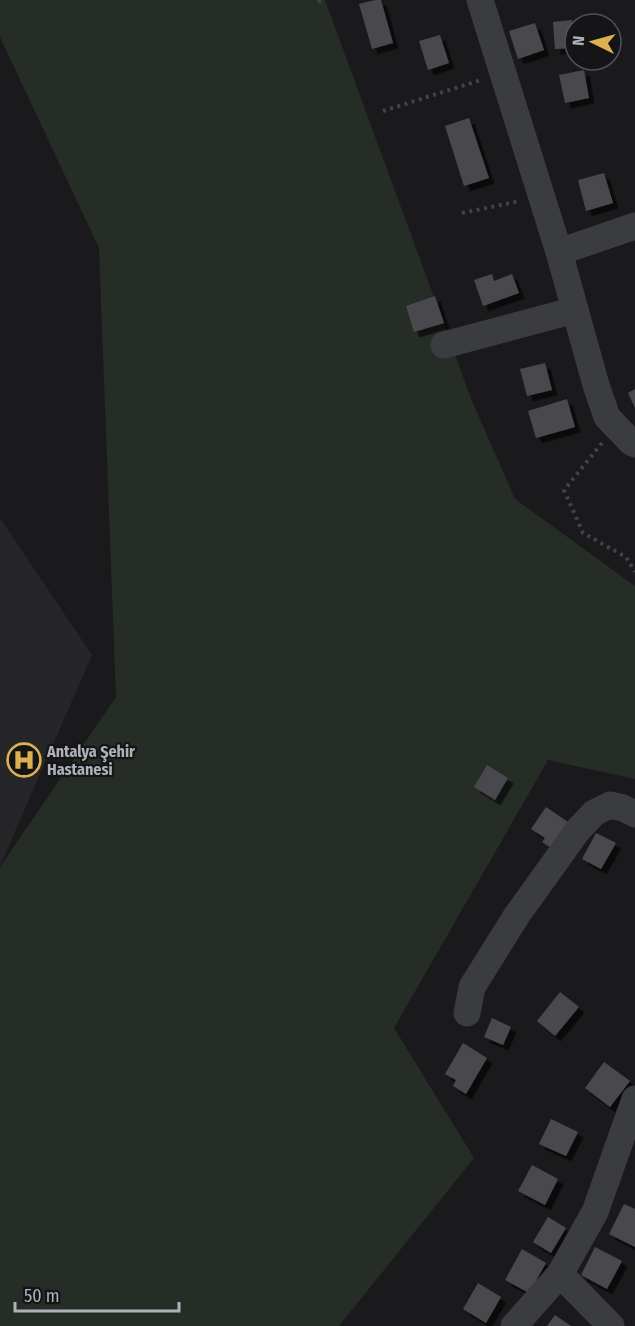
<svg xmlns="http://www.w3.org/2000/svg" width="635" height="1326" font-family="'Fira Sans Condensed',sans-serif">
<defs>
<filter id="shadow"><feDropShadow dx="5.5" dy="5.5" stdDeviation="0" flood-color="#0009"/></filter>
</defs>
<rect width="100%" height="100%" fill="#1a1a1c"/>
<!-- built -->
<path fill="#262629" d="M0,518L92,655L0,866Z"/>
<!-- green -->
<path fill="#262d27" d="M0,0H325L472,401L515,499L635,586V779L548,760L394,1028L474,1158L339,1326H0V867L116,697L99,248L0,37Z"/>
<!-- building -->
<g fill="#494a4e" filter="url(#shadow)">
<path d="M375,0H381L393,43L372,49L359,4Z"/>
<path d="M572,20L574,48L555,49L553,22Z"/>
<path d="M535,23L544,50L518,59L509,31Z"/>
<path d="M440,35L449,63L428,70L419,41Z"/>
<path d="M584,70L589,98L565,103L559,75Z"/>
<path d="M469,118L489,178L464,186L445,126Z"/>
<path d="M604,173L613,203L586,211L578,180Z"/>
<path d="M492,274L494,281L512,274L519,293L483,306L474,280Z"/>
<path d="M435,296L444,323L414,332L406,306Z"/>
<path d="M545,363L552,390L527,396L520,369Z"/>
<path d="M635,389V408L628,393Z"/>
<path d="M567,399L575,427L536,438L528,411Z"/>
<path d="M487,765L508,778L495,800L474,787Z"/>
<path d="M546,807L571,824L554,850L542,842L545,838L531,829Z"/>
<path d="M596,833L616,843L601,869L582,859Z"/>
<path d="M560,992L579,1007L555,1036L537,1021Z"/>
<path d="M492,1018L511,1027L503,1045L484,1037Z"/>
<path d="M463,1043L487,1058L466,1094L453,1086L456,1080L445,1074Z"/>
<path d="M604,1062L630,1081L610,1107L585,1088Z"/>
<path d="M551,1119L578,1132L566,1156L539,1144Z"/>
<path d="M532,1165L558,1179L545,1205L518,1191Z"/>
<path d="M624,1204L635,1209V1247L609,1234Z"/>
<path d="M548,1217L566,1228L551,1253L533,1242Z"/>
<path d="M595,1247L622,1261L607,1289L581,1275Z"/>
<path d="M522,1249L546,1263L529,1293L505,1280Z"/>
<path d="M478,1283L501,1297L486,1323L463,1309Z"/>
<path d="M555,1315L571,1326H547Z"/>
</g>
<g fill="none" stroke-linecap="round" stroke-linejoin="round">
<!-- path -->
<g stroke="#414347" stroke-width="4" stroke-dasharray="3 4.5" stroke-linecap="butt">
<path d="M318,2L323,0"/>
<path d="M383,111L481,80"/>
<path d="M462,213L520,201"/>
<path d="M602,443L564,490L583,533L626,557L635,572"/>
</g>
<!-- minor -->
<g stroke="#3b3c40" stroke-width="27">
<path d="M480,0L559,252L596,385L607,417L631,442L635,444"/>
<path d="M559,252L635,226"/>
<path d="M444,345L575,310"/>
<path d="M467,1013L472,987L517,915L578,830L594,813L610,805L623,808L635,814"/>
<path d="M560,1274L611,1326"/>
<path d="M514,1326L560,1274L595,1212L635,1099"/>
</g>
</g>
<!-- icons -->
<defs>
<symbol id="hospital-ring" viewBox="-11 -11 22 22"><circle r="9.5" fill="#151517" stroke="#deb150" stroke-width="1.5"/><path d="M-5-5h3v3.5h4V-5h3V5h-3V1.5h-4V5h-3Z" fill="#deb150"/></symbol>
</defs>
<g fill-rule="evenodd">
<use href="#hospital-ring" x="5" y="741" width="38" height="38"/>
</g>
<g text-anchor="middle" stroke-width="4.5" stroke-linejoin="round" paint-order="stroke">
<!-- poi labels -->
<g font-size="16" font-weight="bold" fill="#aeb1ba" stroke="#151517" text-anchor="start">
<text x="47" y="757">Antalya Şehir<tspan x="47" dy="18">Hastanesi</tspan></text>
</g>
</g>
<!-- north arrow -->
<g transform="translate(593 42) rotate(275)"><circle r="28" fill="#151517" stroke="#525358" stroke-width="1.5"/>
<path d="M0-4.5L10 22L0 15L-10 22Z" fill="#deb150"/>
<text y="-9" font-size="16" font-weight="bold" text-anchor="middle" fill="#aeb1ba">N</text>
</g>
<!-- scale -->
<path d="M15 1302v9h164v-9" fill="none" stroke="#aeb1ba" stroke-width="3"/>
<text x="24" y="1302" font-size="18" fill="#aeb1ba" stroke="#151517" stroke-width="4.5" paint-order="stroke">50 m</text>
</svg>
